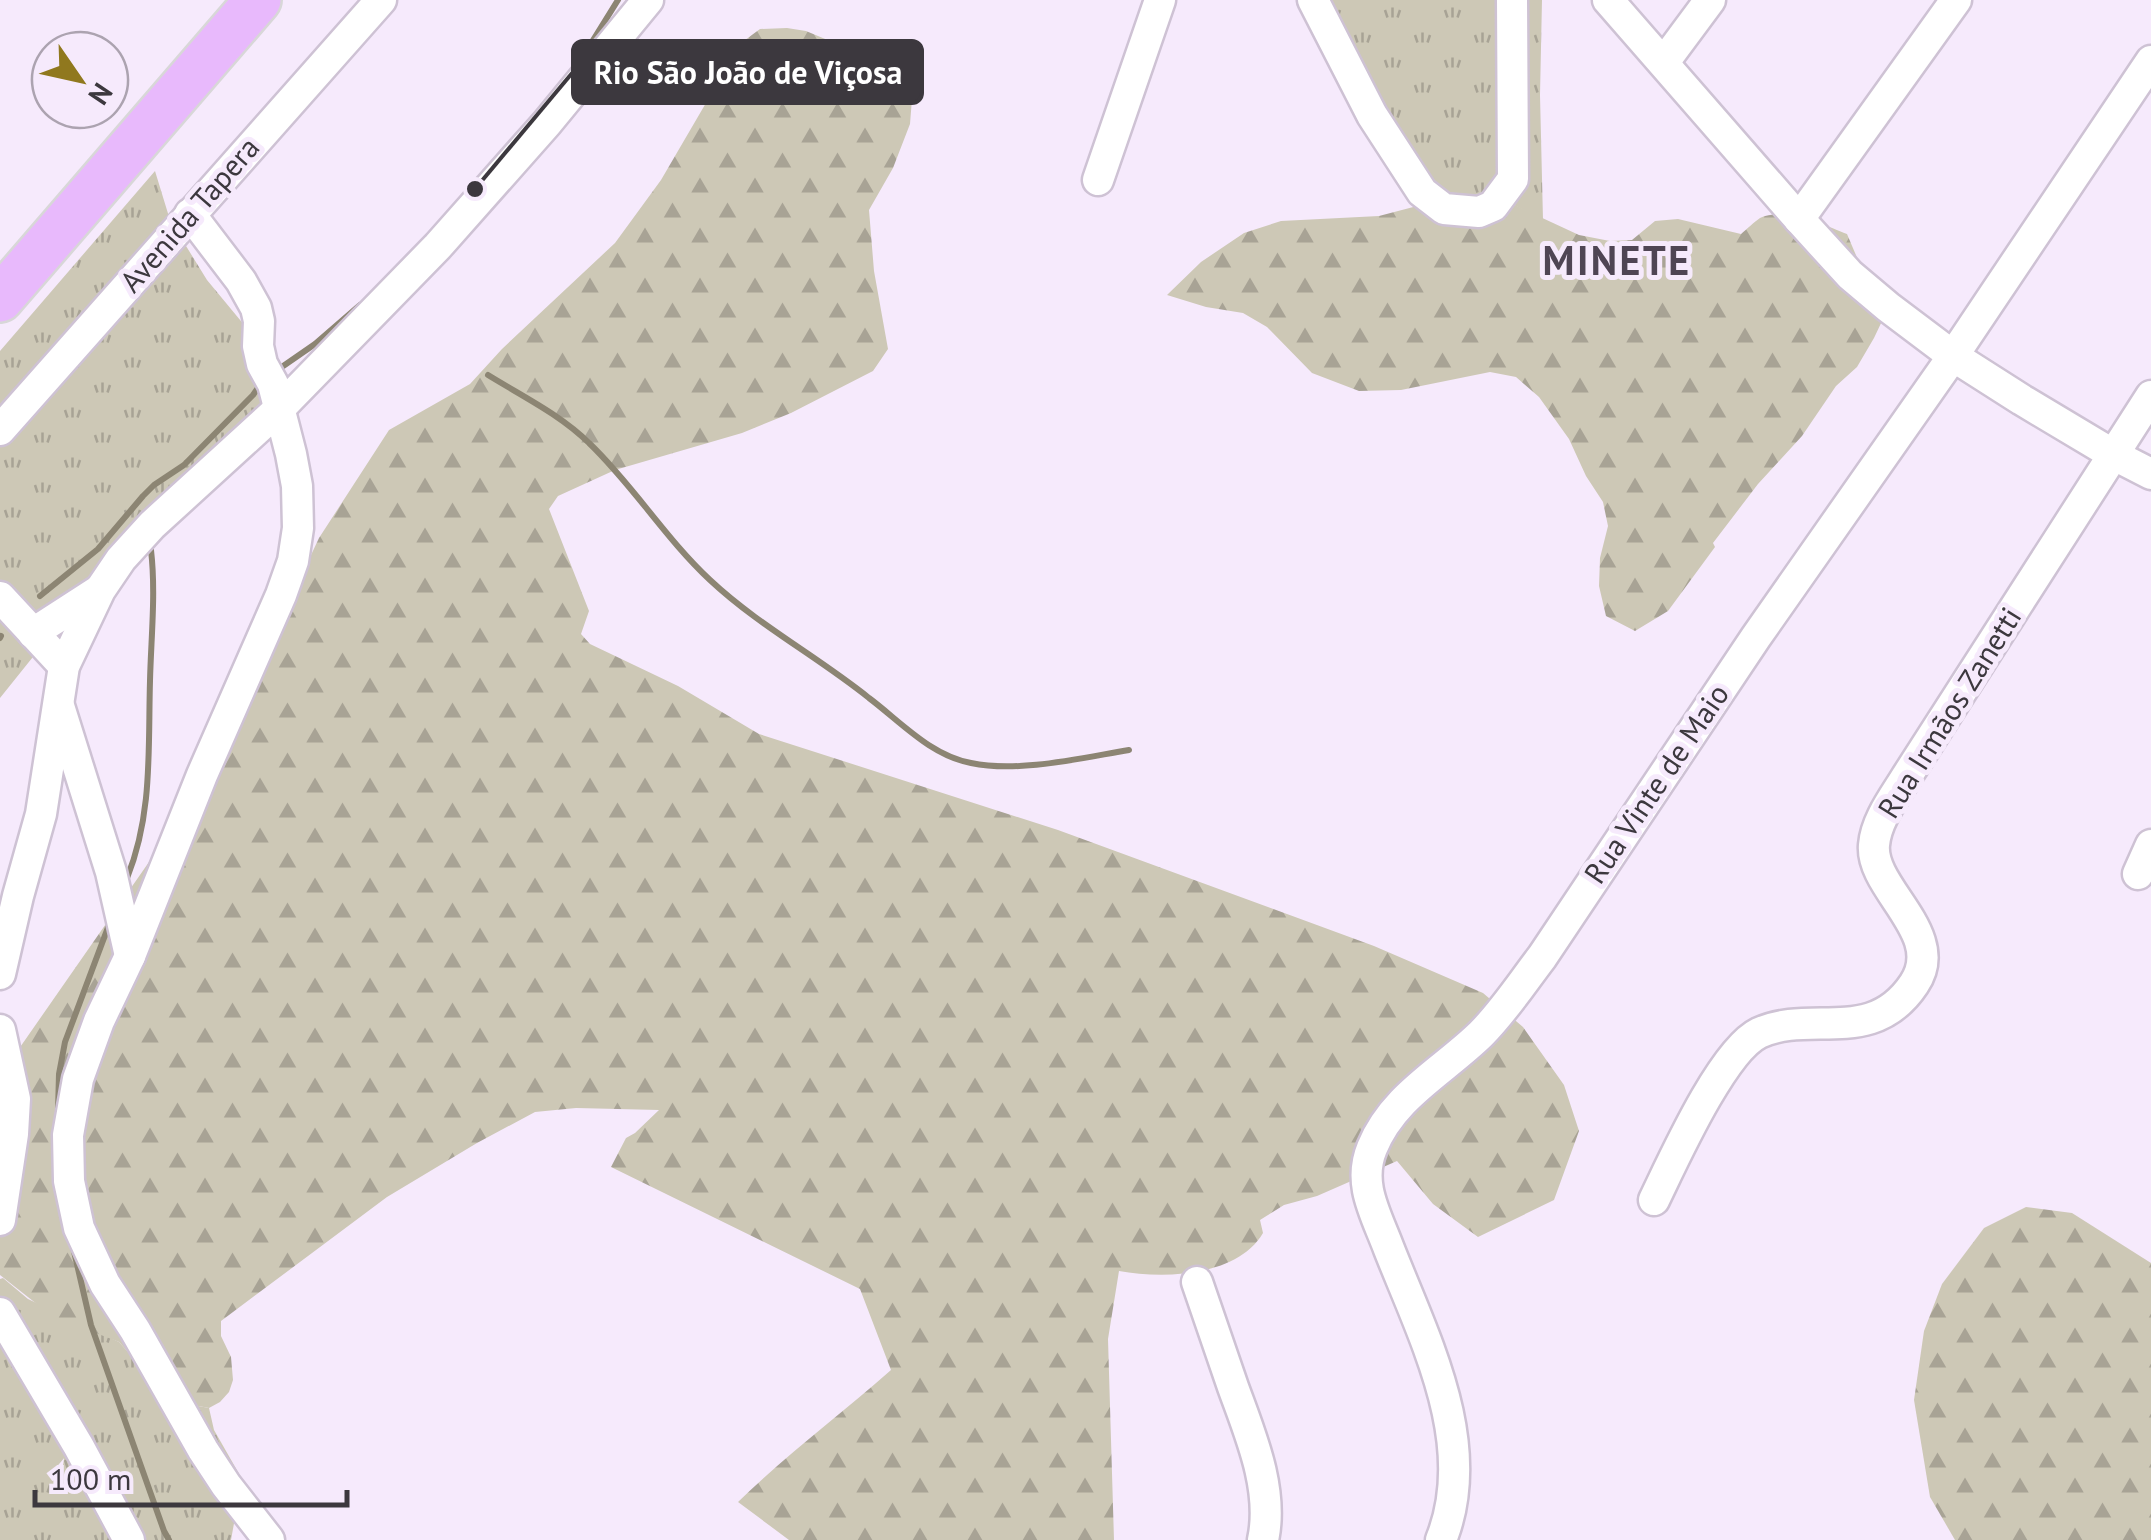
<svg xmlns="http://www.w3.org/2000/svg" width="2151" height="1540" font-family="'PT Sans',sans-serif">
<defs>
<pattern id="grass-tufts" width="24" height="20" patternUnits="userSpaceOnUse" patternTransform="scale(2.5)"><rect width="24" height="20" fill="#cdc8b6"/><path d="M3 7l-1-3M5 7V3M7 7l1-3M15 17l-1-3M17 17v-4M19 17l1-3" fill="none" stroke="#a8a395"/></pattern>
<pattern id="forest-firs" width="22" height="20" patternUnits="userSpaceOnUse" patternTransform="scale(2.5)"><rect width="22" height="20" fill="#cdc8b6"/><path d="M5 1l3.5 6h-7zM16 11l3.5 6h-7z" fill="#a8a395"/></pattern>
</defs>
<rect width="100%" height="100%" fill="#f6eafc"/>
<!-- grass -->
<g fill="url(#grass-tufts)">
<path d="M1325,0H1542L1540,95L1543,220L1506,201L1440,200L1330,25Z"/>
<path d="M155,171L170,220L207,280L283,372L285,385L77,602L0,698V351Z"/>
<path d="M3,1278L28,1299L119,1342L172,1401L209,1408L214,1430L242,1479L231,1540H0V1279Z"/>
</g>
<!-- forest -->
<g fill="url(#forest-firs)">
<path d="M787,28L806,31L830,41L840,57L855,70L876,75L897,76L913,86L910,124L893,168L869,210L874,271L888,349L873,371L791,413L742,433L615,470L558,496L549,509L589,611L581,634L590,644L678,686L759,734L1058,830L1374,946L1483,993L1523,1027L1564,1085L1579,1131L1554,1200L1478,1237L1433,1204L1397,1161L1317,1196L1284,1205L1260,1220L1263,1233C1237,1277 1164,1279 1119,1271L1108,1339L1114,1540H789L738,1502C786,1455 840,1415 891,1370L860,1289L611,1167L626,1138L635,1133L659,1110L576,1108L535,1112L477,1143L387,1197L221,1321V1336L231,1357L233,1380L229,1392L220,1402L209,1408L172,1401L119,1342L52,1316L0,1275V1122L16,1053L165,839L289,602L319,538L389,430L470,384L502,349L615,243L661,180L741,43L760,29Z"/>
<path d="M1440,200L1506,201L1579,235L1610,241L1632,240L1655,221L1678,219L1741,234C1747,229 1754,222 1760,218C1783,206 1825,225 1847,234L1883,319L1874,338L1857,367L1836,386L1802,436L1758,484L1713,543L1715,547L1668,611L1635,631L1606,616L1599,586L1600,558L1608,526L1603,502L1586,476L1569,439L1539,397L1516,377L1490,372L1401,390L1359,391L1312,373L1267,327L1243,313L1206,307L1167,295L1201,262L1244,233L1281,221L1379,216Z"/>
<path d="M2026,1207L2072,1213L2151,1263V1540H1955L1930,1497L1914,1400L1924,1331L1942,1284L1984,1228Z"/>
</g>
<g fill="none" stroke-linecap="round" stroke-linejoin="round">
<!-- stream -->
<g stroke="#8c8573" stroke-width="6">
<path d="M582,58L618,0"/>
<path d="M276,371L315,344L360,305"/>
<path d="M488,375C522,396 561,415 589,443C633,485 665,538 710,580C758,625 818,657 869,698C901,722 930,755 971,763C1019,773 1081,758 1129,750"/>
<path d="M40,596L98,549L143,496L154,485L184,465L253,395L262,382"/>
<path d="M0,638L1,636"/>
<path d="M127,878C153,814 148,748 150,681C151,638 156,593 151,550"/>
<path d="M58,1111L59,1074L65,1042L110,922"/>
<path d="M73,1247L91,1325L164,1531L169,1540"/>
</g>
<defs>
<g id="minor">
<path d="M1313,0L1372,115L1422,192L1444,209L1479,212L1493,206L1513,179L1512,0"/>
<path d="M1608,0L1799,219L1850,275L1888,307L1953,356L2022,400L2114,455L2151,474"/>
<path d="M1664,62L1710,0"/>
<path d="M1098,180L1160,0"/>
<path d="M190,214L241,281L256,308L259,321L258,346L262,364L273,384L291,454L297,486L298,528L293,561L281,595L202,775L130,956L99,1021L78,1079L68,1135L69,1181L79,1228L105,1284L135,1330L203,1450L226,1485L269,1540"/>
<path d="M1799,219L1956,0"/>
<path d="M0,430L381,0"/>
<path d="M0,597L64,666"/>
<path d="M33,633L98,591"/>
<path d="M59,706L111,872L130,956"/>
<path d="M2138,874L2151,845"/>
<path d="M0,974L18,896L41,814L64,666L100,590L121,559L152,525L279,409L438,246L547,123L648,0"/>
<path d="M0,1030L15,1099L13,1134L0,1220"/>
<path d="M1654,1200C1673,1161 1722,1051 1759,1033C1811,1009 1872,1047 1914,984C1948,934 1870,889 1874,845C1876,820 1895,796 1907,776L2151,396"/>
<path d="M1197,1282C1209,1317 1221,1352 1233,1387C1250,1434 1274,1489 1263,1540"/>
<path d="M0,1313L79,1447L129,1540"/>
<path d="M1441,1540C1480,1444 1424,1338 1389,1249C1376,1214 1357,1184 1372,1148C1393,1096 1442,1072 1481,1034C1504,1011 1522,983 1542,957L1756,637L1953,356L2151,61"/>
</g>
<path id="highway" d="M0,299L258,0"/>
</defs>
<!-- minor casing -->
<use href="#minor" stroke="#cec2d4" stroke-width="35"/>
<!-- highway casing -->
<use href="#highway" stroke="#d8d7d8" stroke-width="50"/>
<!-- minor -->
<use href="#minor" stroke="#fff" stroke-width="30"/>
<!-- highway -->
<use href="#highway" stroke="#e8b9fc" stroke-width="45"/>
</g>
<g text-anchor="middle" stroke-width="10" stroke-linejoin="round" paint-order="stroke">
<!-- street labels -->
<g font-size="30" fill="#3c383e" stroke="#f6eafc">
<text transform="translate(190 215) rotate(-49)" y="10">Avenida Tapera</text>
<text transform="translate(1950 713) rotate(-58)" y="10">Rua Irmãos Zanetti</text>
<text transform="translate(1657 784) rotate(-56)" y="10">Rua Vinte de Maio</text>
</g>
<!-- district labels -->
<g font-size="40" font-weight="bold" letter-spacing="2.5" fill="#4f4554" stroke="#f6eafc">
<text x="1617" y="275">MINETE</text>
</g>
</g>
<!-- callouts -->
<path fill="none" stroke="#3c383e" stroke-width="4" d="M475 189L573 72"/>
<circle fill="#3c383e" stroke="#f6eafc" stroke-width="4" cx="475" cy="189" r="10"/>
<rect fill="#3c383e" stroke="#3c383e" stroke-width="4" x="573" y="41" width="349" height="62" rx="10"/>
<g font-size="32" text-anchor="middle" font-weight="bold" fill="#fff">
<text x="748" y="84">Rio São João de Viçosa</text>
</g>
<!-- north arrow -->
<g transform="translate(80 80) rotate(124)"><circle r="48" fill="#f6eafc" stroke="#aca3b0" stroke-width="2.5"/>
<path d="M0-8L18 38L0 25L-18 38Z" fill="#90781e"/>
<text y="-15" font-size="28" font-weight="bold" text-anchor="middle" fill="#3c383e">N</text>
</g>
<!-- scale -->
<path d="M35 1490v15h312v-15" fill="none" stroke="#3c383e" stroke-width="5"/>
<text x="50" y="1490" font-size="30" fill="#3c383e" stroke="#f6eafc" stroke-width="8" paint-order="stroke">100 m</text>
</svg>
